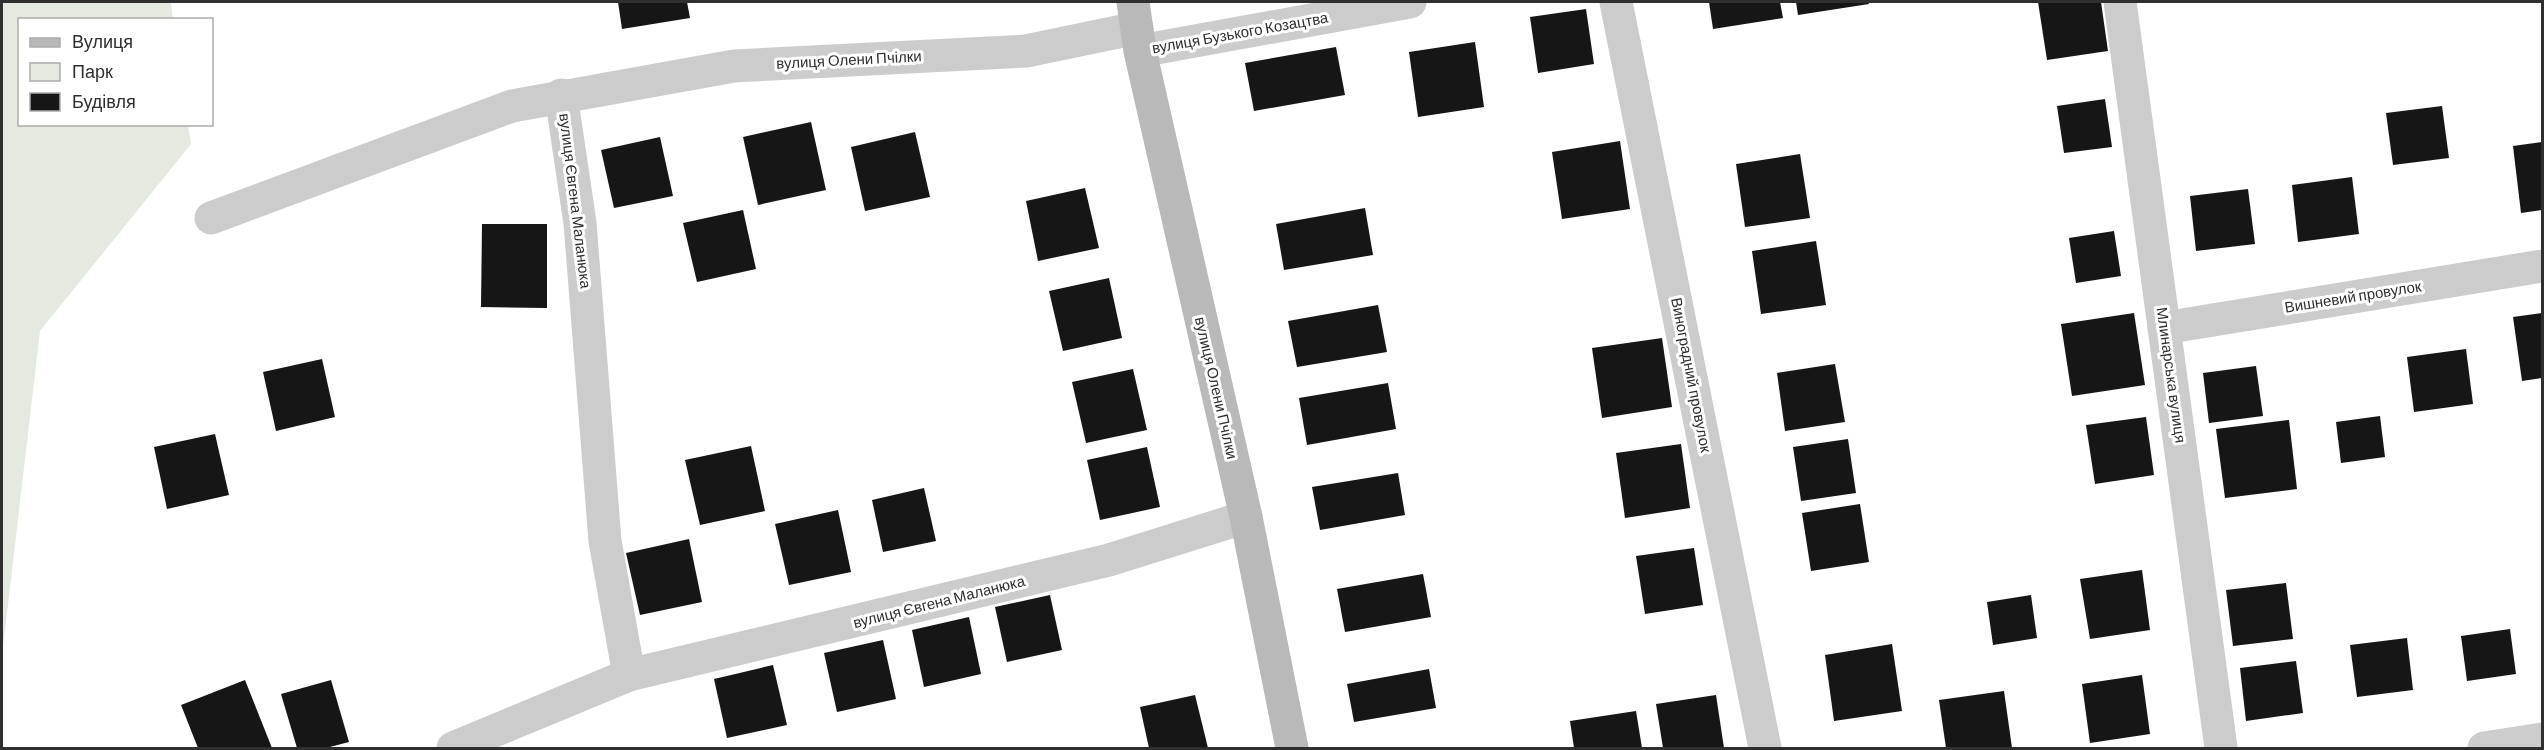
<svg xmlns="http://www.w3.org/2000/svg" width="2544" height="750" font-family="Barlow,sans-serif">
<rect width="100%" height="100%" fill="#fff"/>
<!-- green -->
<path fill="#e4eadf" d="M2,2H171L173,19L20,20V124L188,125L191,144L40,331L2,656Z"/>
<!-- building -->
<g fill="#161616">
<path d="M618,2H687L690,18L622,29Z"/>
<path d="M1709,2H1780L1783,18L1713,29Z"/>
<path d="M1796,2H1868L1869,4L1798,15Z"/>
<path d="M2038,2H2101L2108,51L2047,60Z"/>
<path d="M1586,9L1594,64L1538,73L1530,17Z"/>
<path d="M1475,42L1484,107L1418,117L1409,52Z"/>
<path d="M1336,47L1345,95L1254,111L1245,63Z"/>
<path d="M2105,99L2112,147L2064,153L2057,106Z"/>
<path d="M2442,106L2449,158L2393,165L2386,113Z"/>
<path d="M811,122L826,190L758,205L743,137Z"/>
<path d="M915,132L930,197L865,211L851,147Z"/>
<path d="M660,137L673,196L614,208L601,150Z"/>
<path d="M1620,141L1630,209L1562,219L1552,152Z"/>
<path d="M2542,142V210L2521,213L2513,146Z"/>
<path d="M1800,154L1810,218L1745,227L1736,164Z"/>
<path d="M2352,177L2359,234L2298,242L2292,185Z"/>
<path d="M1085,188L1099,248L1038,261L1026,201Z"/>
<path d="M2248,189L2255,244L2196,251L2190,196Z"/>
<path d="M1365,208L1373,255L1284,270L1276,224Z"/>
<path d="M743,210L756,269L697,282L683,223Z"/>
<path d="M482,224H547V308L481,307Z"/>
<path d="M2114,231L2121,276L2076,283L2069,238Z"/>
<path d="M1816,241L1826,305L1761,314L1752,251Z"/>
<path d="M1109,278L1122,338L1063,351L1049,291Z"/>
<path d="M1378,305L1387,352L1297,367L1288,321Z"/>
<path d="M2134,313L2145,385L2072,396L2061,324Z"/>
<path d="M2542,313V378L2522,381L2513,317Z"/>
<path d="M1662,338L1672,407L1602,418L1592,348Z"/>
<path d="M2466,349L2473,404L2414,412L2407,357Z"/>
<path d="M322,359L335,417L276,431L263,372Z"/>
<path d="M1835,364L1845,422L1785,431L1777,373Z"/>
<path d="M2256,366L2263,416L2209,423L2203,373Z"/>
<path d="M1133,369L1147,430L1086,443L1072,382Z"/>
<path d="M1388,383L1396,429L1307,445L1299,398Z"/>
<path d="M2380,416L2385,457L2341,463L2336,422Z"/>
<path d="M2146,417L2154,475L2095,484L2086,425Z"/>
<path d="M2289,420L2297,489L2225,498L2216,429Z"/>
<path d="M215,434L229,495L167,509L154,447Z"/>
<path d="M1848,439L1856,493L1801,501L1793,447Z"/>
<path d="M1681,444L1690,508L1625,518L1616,453Z"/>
<path d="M751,446L765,511L700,525L685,460Z"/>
<path d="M1147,447L1160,507L1100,520L1087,460Z"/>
<path d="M1398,473L1405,515L1320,530L1312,487Z"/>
<path d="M924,488L936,541L883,552L872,500Z"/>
<path d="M1860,504L1869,562L1811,571L1802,513Z"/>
<path d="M838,510L851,572L789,585L775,524Z"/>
<path d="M689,539L702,602L640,615L626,553Z"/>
<path d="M1694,548L1703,605L1645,614L1636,556Z"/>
<path d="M2142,570L2150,630L2090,639L2080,579Z"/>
<path d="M1423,574L1431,617L1345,632L1337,589Z"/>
<path d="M2286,583L2293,639L2233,646L2226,590Z"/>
<path d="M1050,595L1062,650L1007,662L995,607Z"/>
<path d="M2031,595L2037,638L1993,645L1987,602Z"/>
<path d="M969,617L981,674L924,687L912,630Z"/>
<path d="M2510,629L2516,674L2467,681L2461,636Z"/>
<path d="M2407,638L2413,690L2357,697L2350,645Z"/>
<path d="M883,640L896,699L837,712L824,653Z"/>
<path d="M1892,644L1902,711L1834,721L1825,655Z"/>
<path d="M2296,661L2303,713L2246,721L2240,668Z"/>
<path d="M773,665L787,725L727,738L714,679Z"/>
<path d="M1429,669L1436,708L1354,722L1347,684Z"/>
<path d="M2142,675L2150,734L2090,743L2082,684Z"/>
<path d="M245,680L272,748H198L181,705Z"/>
<path d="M331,680L349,742L326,748H297L281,694Z"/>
<path d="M2004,691L2012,748H1946L1939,700Z"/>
<path d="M1195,695L1208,748H1149L1140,707Z"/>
<path d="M1716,695L1724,748H1663L1656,704Z"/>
<path d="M1636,711L1642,748H1574L1570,721Z"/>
</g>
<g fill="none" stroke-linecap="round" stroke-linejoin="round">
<!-- street -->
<g stroke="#ccc" stroke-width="33">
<path d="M1616,2L1765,748"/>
<path d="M2120,2L2221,748"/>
<path d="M1140,51L1410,2"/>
<path d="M561,95L580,223L605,541L629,675"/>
<path d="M211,218L512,106L734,66L1026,51L1137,28"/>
<path d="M2164,328L2542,266"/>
<path d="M453,748L629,675L1109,560L1246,517"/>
<path d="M2484,748L2542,739"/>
</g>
<!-- secondary -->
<path stroke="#b9b9b9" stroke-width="33" d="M1133,2L1140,51L1246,517L1292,748"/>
</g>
<g text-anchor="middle" stroke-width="6" stroke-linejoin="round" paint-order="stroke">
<!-- street labels -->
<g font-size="15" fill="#2f2f2f" stroke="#fff">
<text transform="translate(1240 33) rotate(-10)" y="5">вулиця Бузького Козацтва</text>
<text transform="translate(849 60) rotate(-3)" y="5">вулиця Олени Пчілки</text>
<text transform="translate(575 201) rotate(83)" y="5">вулиця Євгена Маланюка</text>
<text transform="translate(2353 297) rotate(-9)" y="5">Вишневий провулок</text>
<text transform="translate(1691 375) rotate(79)" y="5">Виноградний провулок</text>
<text transform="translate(2171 375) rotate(82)" y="5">Млинарська вулиця</text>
<text transform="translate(1216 388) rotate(77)" y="5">вулиця Олени Пчілки</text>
<text transform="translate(939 602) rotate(-14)" y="5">вулиця Євгена Маланюка</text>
</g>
</g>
<!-- border -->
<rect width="2544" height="750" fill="none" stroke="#2f2f2f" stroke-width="6"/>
<!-- legend -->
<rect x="18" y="18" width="195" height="108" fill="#ffffff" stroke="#acacac" stroke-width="1.5"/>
<rect x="30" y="38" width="30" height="9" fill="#b9b9b9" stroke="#acacac" stroke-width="1.5"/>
<text x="72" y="48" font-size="18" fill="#2f2f2f">Вулиця</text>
<rect x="30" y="63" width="30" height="18" fill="#e4eadf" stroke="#acacac" stroke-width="1.5"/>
<text x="72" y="78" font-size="18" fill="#2f2f2f">Парк</text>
<rect x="30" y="93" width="30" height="18" fill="#161616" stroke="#acacac" stroke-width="1.5"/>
<text x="72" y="108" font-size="18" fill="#2f2f2f">Будівля</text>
</svg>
